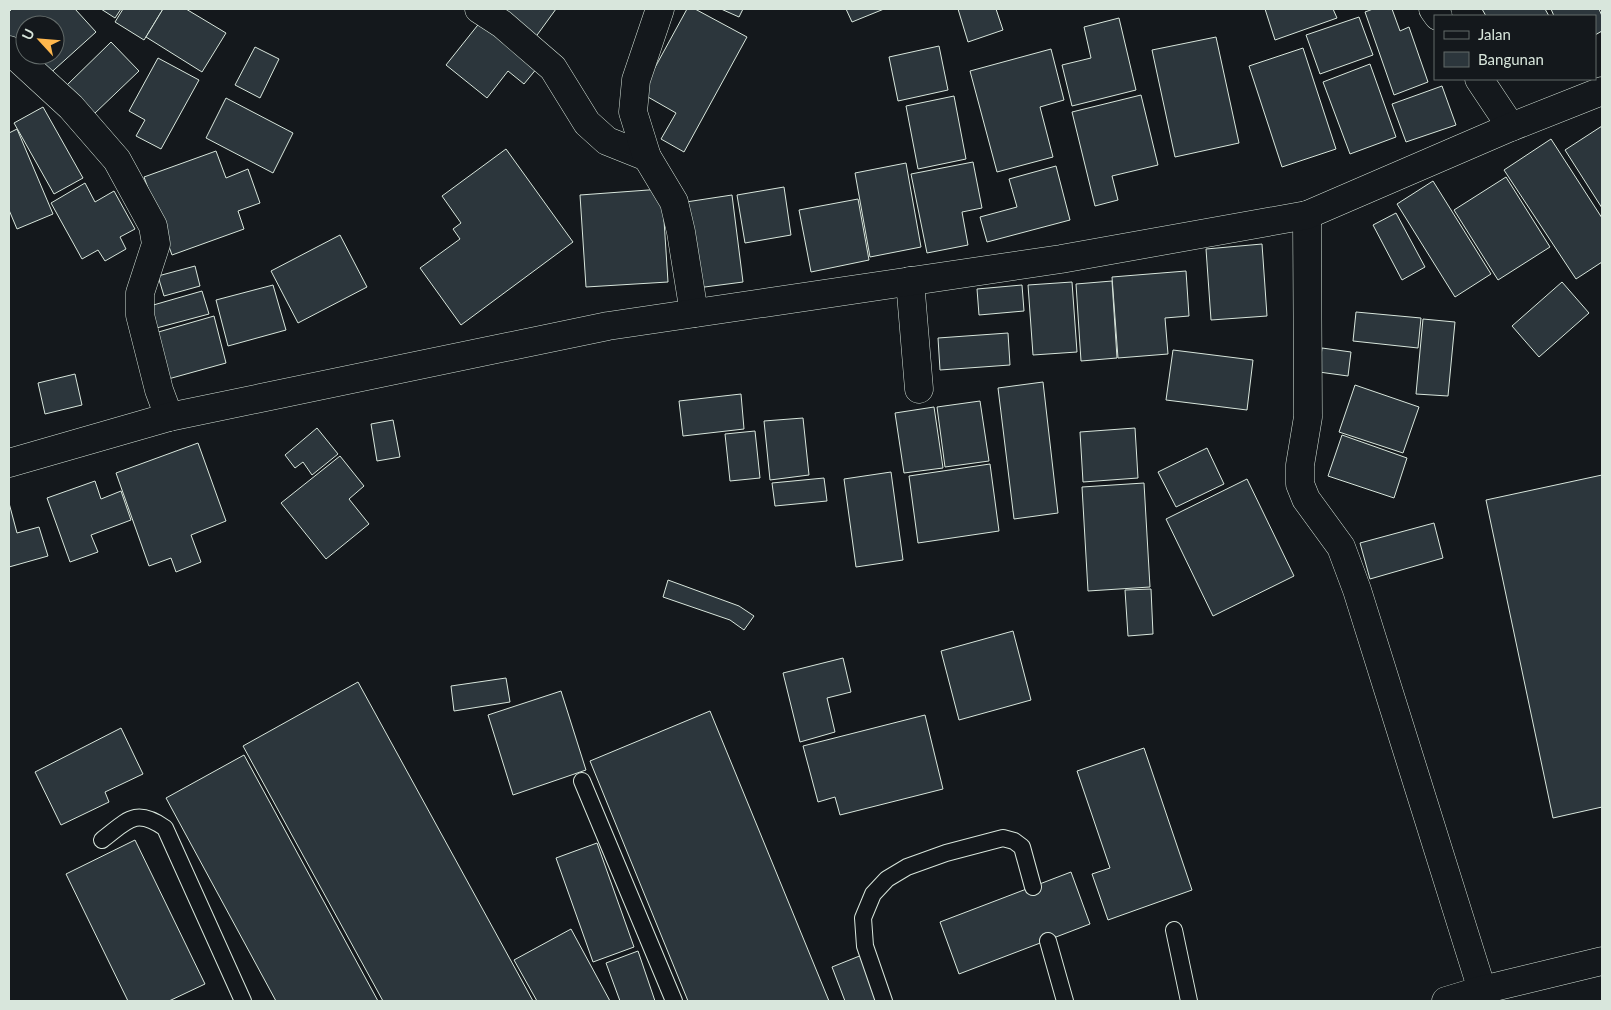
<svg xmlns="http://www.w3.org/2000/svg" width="1611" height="1010" font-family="Lato,sans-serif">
<rect width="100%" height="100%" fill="#14181c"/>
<!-- building -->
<g fill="#2c363c" stroke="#d8e6dc">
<path d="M12,9H75L96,32L45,78L25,55H55V25H25V55L9,36V12Z"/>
<path d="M101,9H121L115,18Z"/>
<path d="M123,9H163L144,40L115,22Z"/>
<path d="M163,9H186L226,33L202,72L146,37Z"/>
<path d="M487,9H556L532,42Z"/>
<path d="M687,9H695L747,37L684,152L661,139L676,113L641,93Z"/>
<path d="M721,9H743L739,17Z"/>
<path d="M846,9H884L852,22Z"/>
<path d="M958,9H996L1003,30L968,42Z"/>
<path d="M1265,9H1333L1337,18L1275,40Z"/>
<path d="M1373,9H1392L1400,31L1409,27L1428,82L1394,95L1365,12Z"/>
<path d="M1482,9H1545L1549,16H1486Z"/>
<path d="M1551,9H1599L1602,16V31L1595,35V16H1554Z"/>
<path d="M485,16L542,62L524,84L508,71L487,98L446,65Z"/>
<path d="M1359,17L1373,55L1320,74L1306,35Z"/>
<path d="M1119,18L1136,90L1072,106L1062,65L1091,58L1084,27Z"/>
<path d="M1216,37L1239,143L1175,157L1152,50Z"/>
<path d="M111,42L139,71L94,114L67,85Z"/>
<path d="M939,46L948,90L898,101L889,57Z"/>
<path d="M255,47L279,59L260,98L235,85Z"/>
<path d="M1303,48L1336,149L1282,167L1249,66Z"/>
<path d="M1051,49L1064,100L1040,107L1053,157L997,172L970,71Z"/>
<path d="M158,58L199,80L161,149L136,136L145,120L129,111Z"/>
<path d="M1370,64L1396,137L1350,154L1323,82Z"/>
<path d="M1442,86L1456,125L1406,142L1392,104Z"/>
<path d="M1141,95L1158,165L1112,176L1118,200L1095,206L1072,112Z"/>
<path d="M954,96L966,159L918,169L906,106Z"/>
<path d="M226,98L293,133L273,173L206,138Z"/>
<path d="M43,107L83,178L54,194L14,123Z"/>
<path d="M1602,126V208L1565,150Z"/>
<path d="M17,129L53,214L17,229L9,210V133Z"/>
<path d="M1551,139L1602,218V262L1576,279L1504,170Z"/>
<path d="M506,149L573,242L461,325L420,268L460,239L453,229L461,223L442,196Z"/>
<path d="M216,151L226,178L248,169L260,203L238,211L244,229L172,255L144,177Z"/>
<path d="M973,162L982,208L962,212L968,245L927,253L911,174Z"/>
<path d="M906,163L921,247L870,257L855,173Z"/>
<path d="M1056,166L1070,220L987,242L980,217L1017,207L1009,179Z"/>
<path d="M1506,177L1550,247L1498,280L1454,210Z"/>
<path d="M1433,181L1491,274L1455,297L1397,204Z"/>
<path d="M85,183L95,202L114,191L135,229L120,237L126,249L105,261L98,250L82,259L51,203Z"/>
<path d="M784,187L791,235L745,243L737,195Z"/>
<path d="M662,189L668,282L586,287L580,195Z"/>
<path d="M732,195L743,282L697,288L686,202Z"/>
<path d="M858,199L869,260L811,272L799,210Z"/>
<path d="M1396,213L1425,267L1402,280L1373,225Z"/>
<path d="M340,235L367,287L298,323L271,271Z"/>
<path d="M1262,244L1267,316L1211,320L1206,249Z"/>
<path d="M195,266L200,286L164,296L158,276Z"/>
<path d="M1186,271L1189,316L1165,318L1168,354L1118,358L1112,277Z"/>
<path d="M1112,281L1117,358L1081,361L1076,284Z"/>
<path d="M1072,282L1077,352L1033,355L1028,285Z"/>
<path d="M1562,282L1589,313L1539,357L1512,326Z"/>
<path d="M273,285L286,330L228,346L216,300Z"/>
<path d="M1022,285L1024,311L979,315L977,289Z"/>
<path d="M202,291L209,314L149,330L143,308Z"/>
<path d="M1356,312L1421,318L1418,348L1353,341Z"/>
<path d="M214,316L226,363L161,381L148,335Z"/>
<path d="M1423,319L1455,322L1448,396L1416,394Z"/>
<path d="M1008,333L1010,365L940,370L938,338Z"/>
<path d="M1322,348L1351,352L1348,376L1319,372Z"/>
<path d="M1173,350L1253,360L1247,410L1166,400Z"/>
<path d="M75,374L82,405L45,414L38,383Z"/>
<path d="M1043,382L1058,513L1014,519L998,388Z"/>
<path d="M1355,385L1419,407L1403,453L1339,432Z"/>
<path d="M741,394L744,429L683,436L679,401Z"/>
<path d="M980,401L989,461L945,467L937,407Z"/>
<path d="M934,407L943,468L904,473L895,413Z"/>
<path d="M803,418L809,475L770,480L764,421Z"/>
<path d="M393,420L400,457L377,461L371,424Z"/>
<path d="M317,428L338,454L312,475L303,462L295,468L285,455Z"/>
<path d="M1135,428L1138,478L1083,482L1080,432Z"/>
<path d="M755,431L760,478L730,481L725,434Z"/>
<path d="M1342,435L1407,458L1394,498L1328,476Z"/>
<path d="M198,443L226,521L191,535L201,562L176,572L171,558L149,566L116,473Z"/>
<path d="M1207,448L1224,484L1176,507L1158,472Z"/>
<path d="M340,456L364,486L349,499L369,524L326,559L281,503Z"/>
<path d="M990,464L999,531L918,543L909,476Z"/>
<path d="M891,472L903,560L856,567L844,479Z"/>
<path d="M1602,475V807L1553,818L1486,500Z"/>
<path d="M824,478L827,501L775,506L772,483Z"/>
<path d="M1247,479L1294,576L1213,616L1166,519Z"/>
<path d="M95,481L101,499L121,491L131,520L91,535L98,552L70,562L47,498Z"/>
<path d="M1144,483L1150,587L1088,591L1082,487Z"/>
<path d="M9,503L17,533L39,527L48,556L9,567Z"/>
<path d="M1434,523L1443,558L1370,579L1360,543Z"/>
<path d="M668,580L739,606L754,616L744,630L730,620L663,597Z"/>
<path d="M1151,589L1153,634L1128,636L1125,590Z"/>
<path d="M1013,631L1031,700L959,720L941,651Z"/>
<path d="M843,658L851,692L827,698L835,732L800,742L783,673Z"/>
<path d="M506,678L510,702L454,711L451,686Z"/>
<path d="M358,682L533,1001H383L243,746Z"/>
<path d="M561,691L586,770L513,795L488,715Z"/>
<path d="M710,711L829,1001H688L590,761Z"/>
<path d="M925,715L943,789L840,815L835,797L818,802L803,746Z"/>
<path d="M121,728L143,774L105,792L109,802L61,825L35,772Z"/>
<path d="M1144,748L1192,890L1108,920L1092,874L1110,868L1077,771Z"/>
<path d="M244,755L378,1001H276L166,798Z"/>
<path d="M135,840L205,984L169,1001H128L66,874Z"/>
<path d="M597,843L634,947L593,962L556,858Z"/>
<path d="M1071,872L1090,924L959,974L940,922Z"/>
<path d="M571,929L610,1001H537L514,960Z"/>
<path d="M638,951L655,1001H620L606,963Z"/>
<path d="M862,955L880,1001H845L832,967Z"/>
</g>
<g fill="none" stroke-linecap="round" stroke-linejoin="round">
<defs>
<g id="lane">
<path d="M582,781L674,1001"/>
<path d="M102,840C127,821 135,807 165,828L243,1001"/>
<path d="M1174,930L1189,1001"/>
<path d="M1048,941L1065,1001"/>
<path d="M884,1001L865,946L863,918L873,894L887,879L907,867L946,853L1003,838L1014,841L1022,847L1033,887"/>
</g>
<g id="street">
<path d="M479,9L502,24L553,68L587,123L607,141L647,157"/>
<path d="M660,9L636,80L633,112L647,157L674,202L681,232L694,313"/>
<path d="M1433,9L1438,16"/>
<path d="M9,50L71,107L117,160L153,226L156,244L140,293V315L159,390L169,417"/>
<path d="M1479,79L1511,127"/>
<path d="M1307,215L1308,417L1300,465V484L1306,499L1341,547L1357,590L1482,990"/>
<path d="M910,281L919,389"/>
</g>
<path id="secondary" d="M9,463L169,417L608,326L1061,259L1307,215L1511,127L1602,91"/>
<path id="highway" d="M1446,1001L1482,990L1602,961"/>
</defs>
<!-- lane casing -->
<use href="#lane" stroke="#d8e6dc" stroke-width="18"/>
<!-- street casing -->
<use href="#street" stroke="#d8e6dc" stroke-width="29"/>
<!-- secondary casing -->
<use href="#secondary" stroke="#d8e6dc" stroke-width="29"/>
<!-- highway casing -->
<use href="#highway" stroke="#d8e6dc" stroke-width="29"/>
<!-- lane -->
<use href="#lane" stroke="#14181c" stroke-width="16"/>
<!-- street -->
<use href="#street" stroke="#14181c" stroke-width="28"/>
<!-- secondary -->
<use href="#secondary" stroke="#14181c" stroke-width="28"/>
<!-- highway -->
<use href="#highway" stroke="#14181c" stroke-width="28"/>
</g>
<!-- border -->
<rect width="1611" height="1010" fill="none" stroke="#d8e6dc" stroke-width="20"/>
<!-- legend -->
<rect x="1434" y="15" width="162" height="65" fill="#14181c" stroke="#626a69"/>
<rect x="1444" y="31" width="25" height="8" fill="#14181c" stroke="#626a69"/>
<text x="1478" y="40" font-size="15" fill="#d8e6dc">Jalan</text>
<rect x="1444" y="52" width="25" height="15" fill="#2c363c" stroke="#626a69"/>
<text x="1478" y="65" font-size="15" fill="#d8e6dc">Bangunan</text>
<!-- north arrow -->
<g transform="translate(40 40) rotate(296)"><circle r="24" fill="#14181c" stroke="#626a69"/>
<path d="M0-4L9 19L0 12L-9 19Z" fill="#ffb74d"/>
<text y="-8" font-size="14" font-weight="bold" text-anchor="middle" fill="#d8e6dc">U</text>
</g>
</svg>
